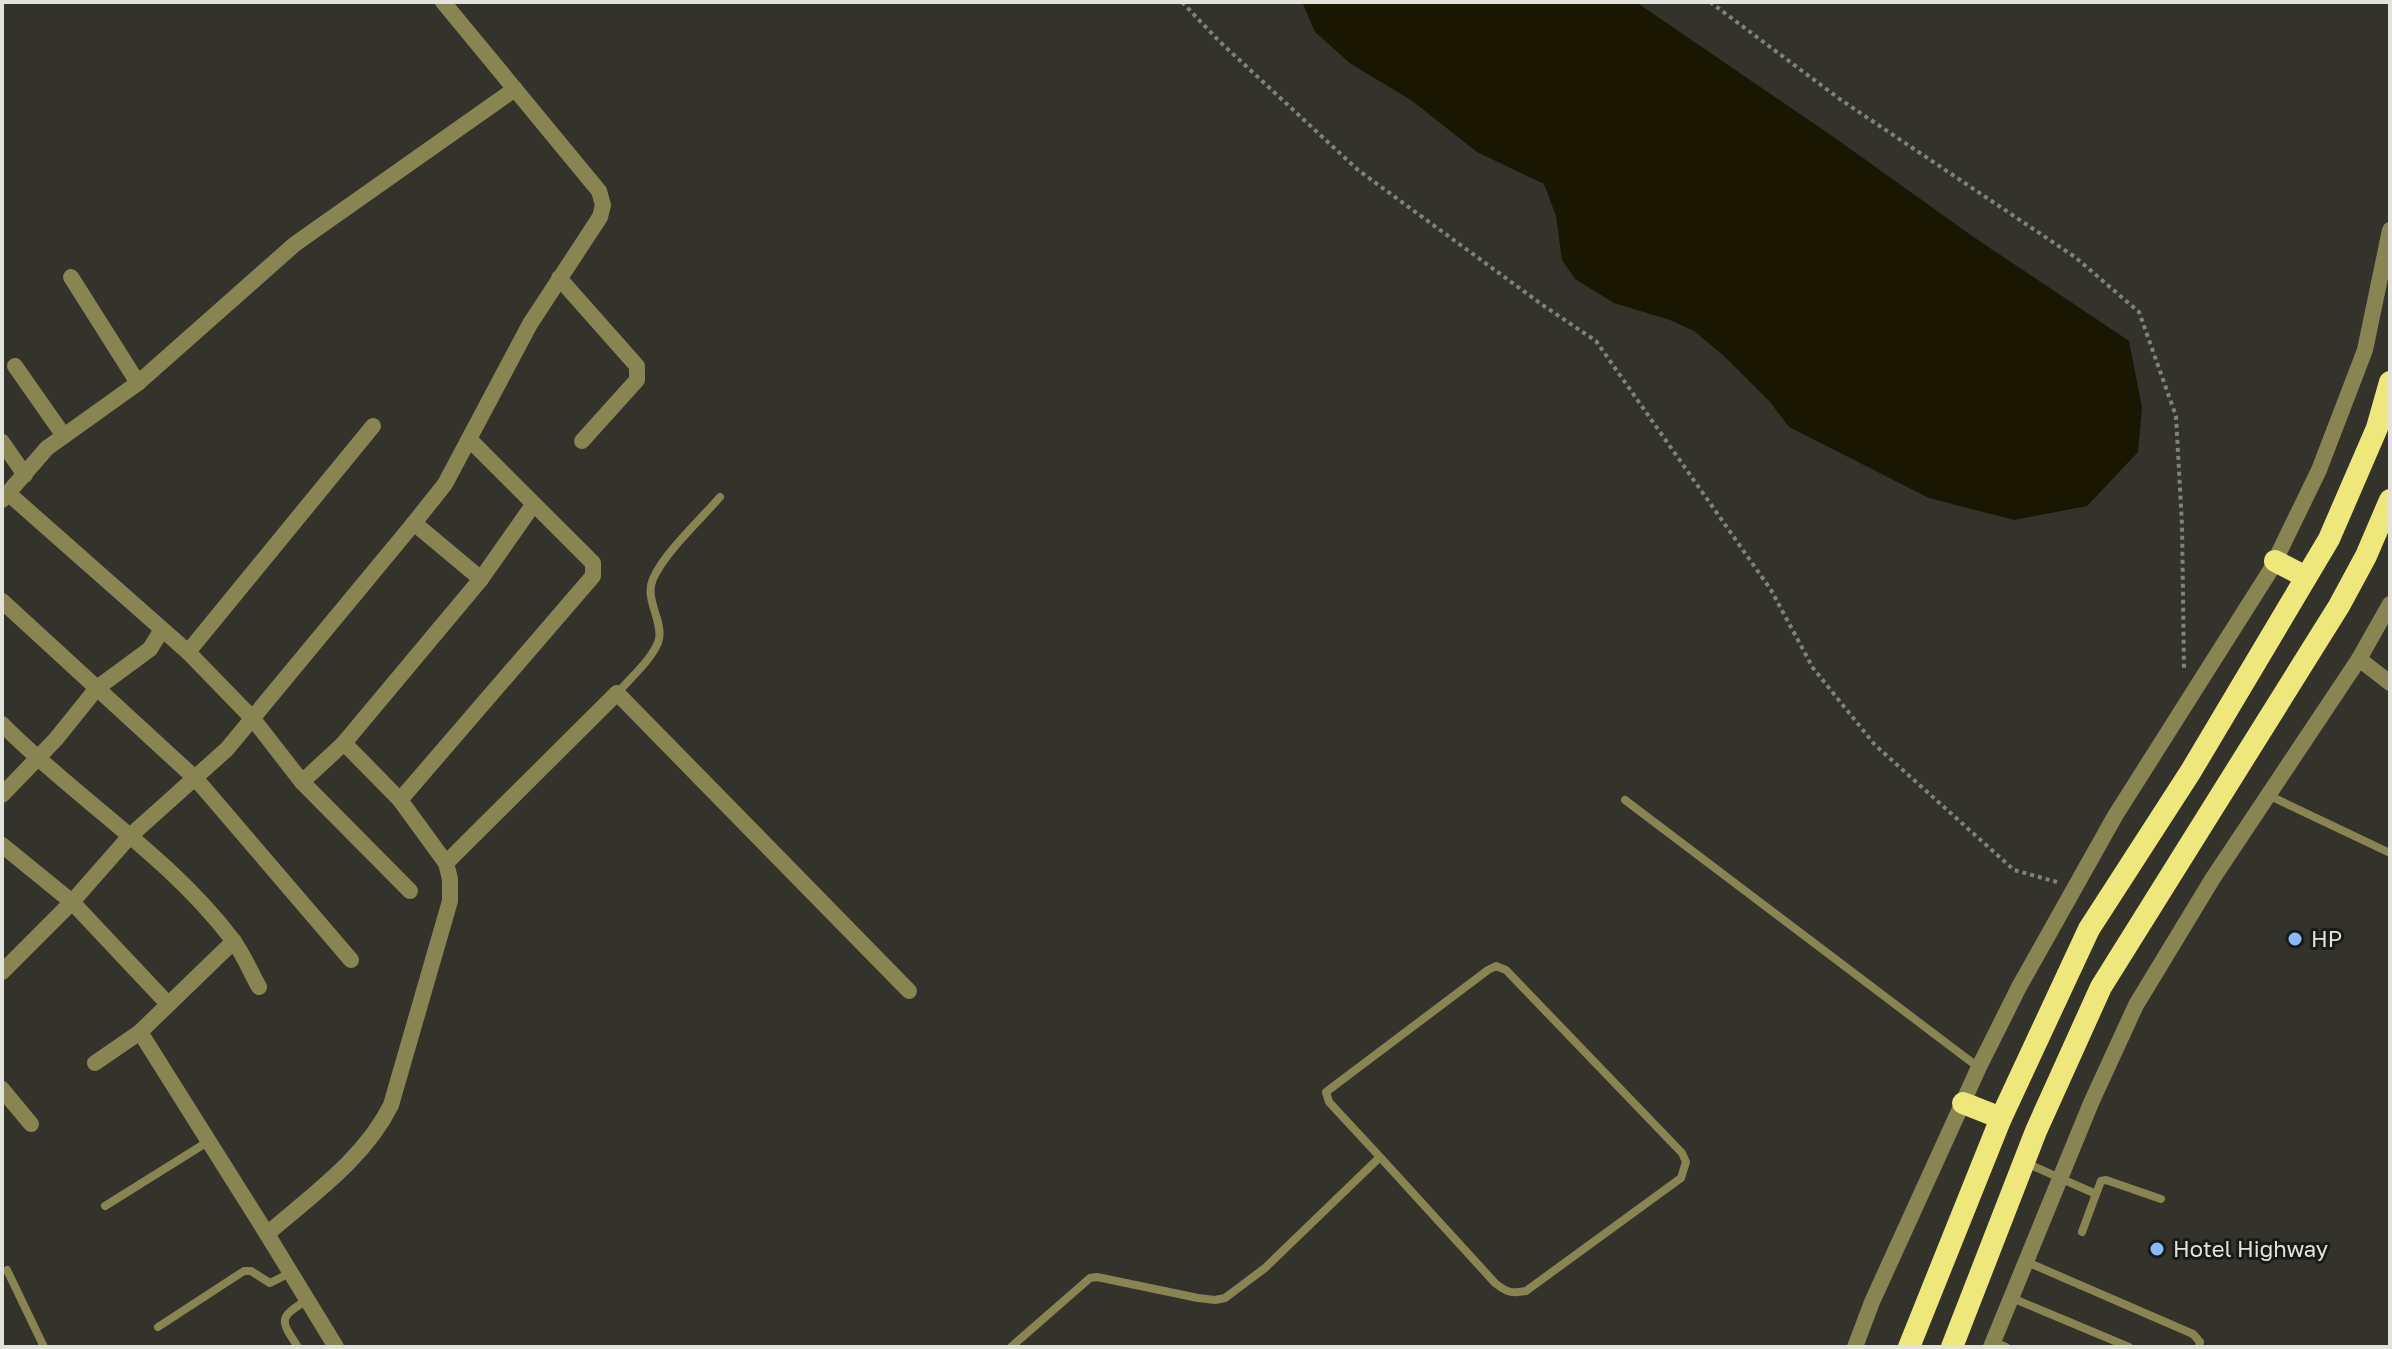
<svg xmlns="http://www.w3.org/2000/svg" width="2392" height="1349" font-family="'Golos Text',sans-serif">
<rect width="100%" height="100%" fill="#33322b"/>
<!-- water -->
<path fill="#191702" d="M1302,2H1636L1835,138L1975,238L2129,341L2142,407L2138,452L2087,506L2014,520L1929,498L1789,427L1770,402L1723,355L1694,331L1670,320L1614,303L1575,279L1562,260L1556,216L1544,184L1477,152L1411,100L1351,64L1315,32Z"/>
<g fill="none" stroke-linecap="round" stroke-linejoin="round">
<!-- path -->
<g stroke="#82827c" stroke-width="4" stroke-dasharray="4 4" stroke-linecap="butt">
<path d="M1182,2L1219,41L1358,170L1544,306L1596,341L1771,590L1813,668L1875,745L2014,870L2057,882"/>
<path d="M1710,2L1841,100L2075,257L2139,312L2176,416L2182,525L2184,669"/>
</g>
<!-- service -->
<g stroke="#888552" stroke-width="8">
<path d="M617,693C629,680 656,655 659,639C663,620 644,599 653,579C664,553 701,519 720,497"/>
<path d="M2268,795L2390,853"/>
<path d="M1625,800L1978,1067"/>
<path d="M2024,1162L2096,1194L2101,1181L2106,1180L2161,1199"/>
<path d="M105,1206L209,1141"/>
<path d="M2082,1232L2096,1194"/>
<path d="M2027,1262L2193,1334L2200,1342L2199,1347"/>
<path d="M7,1270L44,1347"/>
<path d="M2012,1298L2129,1347"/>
<path d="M158,1327L244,1271H251L270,1283L290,1273"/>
<path d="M1994,1342L2006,1347"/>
<path d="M298,1347C280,1320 278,1318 307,1300"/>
<path d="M1011,1347L1090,1278L1097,1277L1198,1298L1215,1300L1225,1298L1265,1268L1380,1157L1495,1283C1506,1292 1512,1294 1526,1291L1681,1178L1686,1162L1682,1153L1506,970L1496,966L1488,970L1326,1092L1329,1102L1380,1157"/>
</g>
<!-- minor -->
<g stroke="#888552" stroke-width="16">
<path d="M71,277L138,383"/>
<path d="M559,278L637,366V380L582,441"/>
<path d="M15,366L64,436"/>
<path d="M2,442L25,475"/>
<path d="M9,494L188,652L253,719L302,782L410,891"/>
<path d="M2,500L47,448L138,383L295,244L515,89"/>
<path d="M414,523L481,579"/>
<path d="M2,601L196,779L351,960"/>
<path d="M188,652L373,426"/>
<path d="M2359,659L2390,683"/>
<path d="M2,724C75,798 168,855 232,939C243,953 250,971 259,987"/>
<path d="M302,782L344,743"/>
<path d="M2,795L56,739L97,688L150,649L161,631"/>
<path d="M400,800L593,576V563L469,439"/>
<path d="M2,845L72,902L168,1004"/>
<path d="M446,863L617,693L909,991"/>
<path d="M2,972L72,902L130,836L227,749L414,523L445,484L530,324L600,217L603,205L599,191L443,2"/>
<path d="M140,1032L267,1234"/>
<path d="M95,1063L140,1032L234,941"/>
<path d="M2,1089L31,1124"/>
<path d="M336,1347L267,1234C312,1195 365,1158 391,1105L450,901V879L446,863L400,800L344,743L481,579L533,505"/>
</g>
<!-- tertiary -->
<g stroke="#888552" stroke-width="16">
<path d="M1855,1347L1872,1302L1979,1067L2019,987L2115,816L2270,571L2319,470L2365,350L2390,230"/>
<path d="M1991,1347L2091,1103L2136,1005L2213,878L2359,659L2390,604"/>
</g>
<!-- trunk -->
<g stroke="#eee77c" stroke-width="22">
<path d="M2275,561L2306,577"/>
<path d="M1963,1103L2001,1118"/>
<path d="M1909,1347L2001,1118L2089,929L2191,771L2329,539L2377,428L2390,382"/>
<path d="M1952,1347L2036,1131L2101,987L2339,606L2366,556L2390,500"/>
</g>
</g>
<!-- markers -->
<g fill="#88bafc" stroke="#1a1a17" stroke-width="3">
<circle cx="2295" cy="939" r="8"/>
<circle cx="2157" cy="1249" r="8"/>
</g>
<g text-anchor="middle" stroke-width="6" stroke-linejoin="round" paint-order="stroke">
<!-- poi labels -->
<g font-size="22" fill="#e3e3de" stroke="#1a1a17" text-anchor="start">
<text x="2311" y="947">HP</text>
<text x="2173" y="1257">Hotel Highway</text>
</g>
</g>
<!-- border -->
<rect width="2392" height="1349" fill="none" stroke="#e3e3de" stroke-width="8"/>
</svg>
